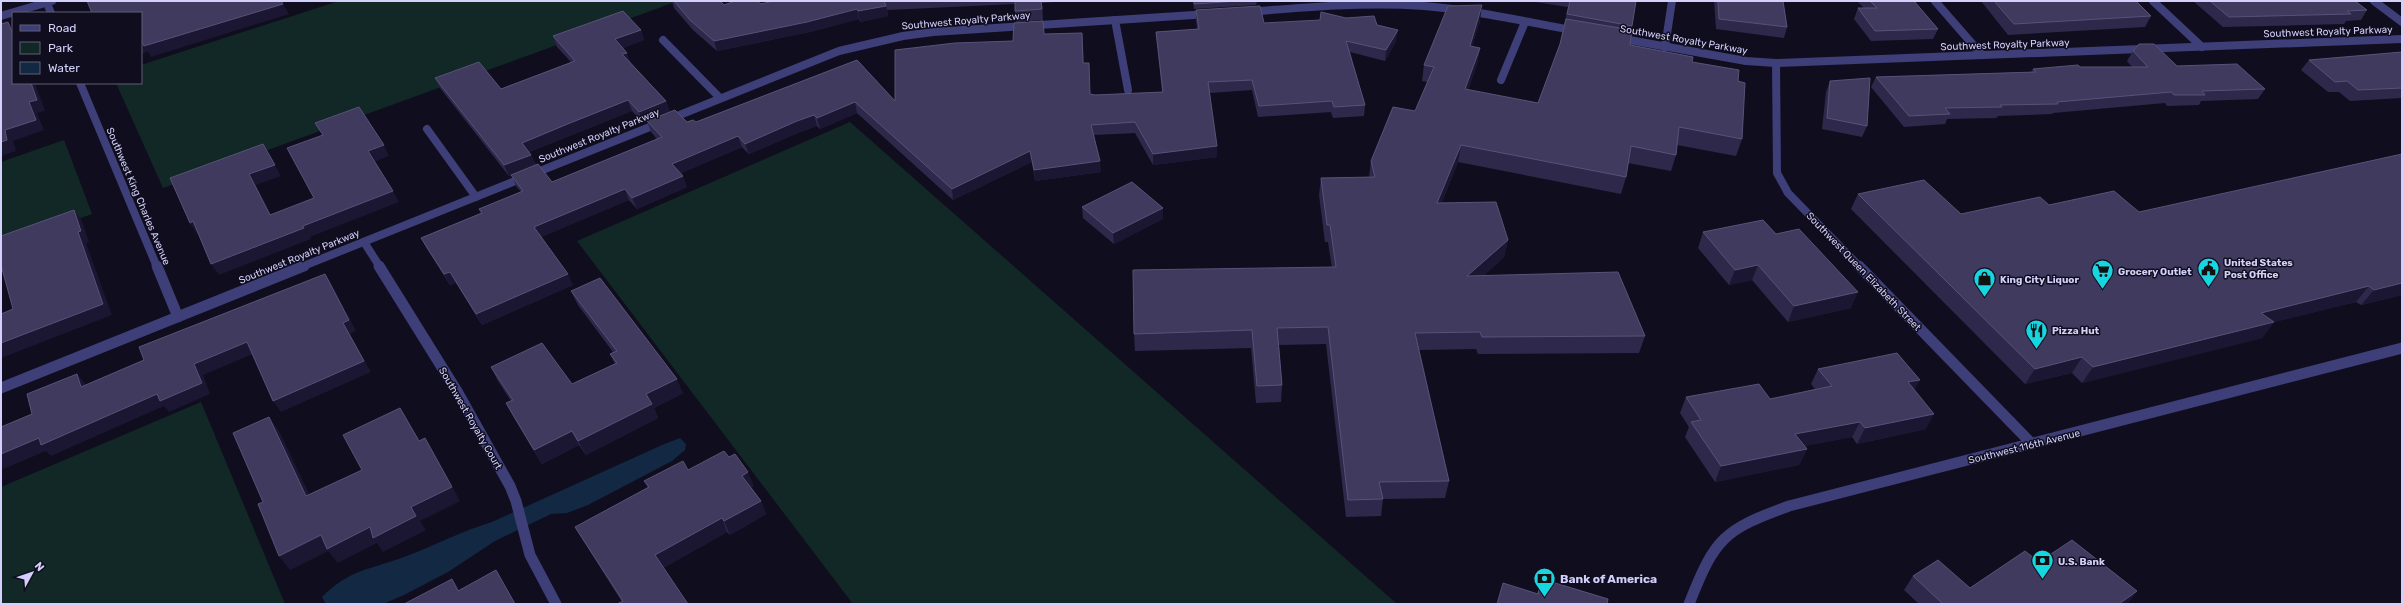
<svg xmlns="http://www.w3.org/2000/svg" width="2403" height="605" font-family="Rubik,sans-serif">
<rect width="100%" height="100%" fill="#100e1e"/>
<!-- green -->
<g fill="#122826">
<path d="M339,1H678L163,188L116,83H141V65Z"/>
<path d="M850,122L1397,604H853L577,241Z"/>
<path d="M64,140L92,214L1,247V162Z"/>
<path d="M201,402L285,604H1V487Z"/>
</g>
<!-- water -->
<path fill="#122843" d="M680,438L686,444L685,450L672,461L588,505L567,513L551,514L495,541L448,572L404,595L383,604H326L322,597C350,569 369,570 404,557C434,546 461,531 492,522L662,445Z"/>
<g fill="none" stroke-linecap="round" stroke-linejoin="round">
<!-- street-far1 -->
<g stroke="#3e3e79" stroke-width="8">
<path d="M46,1L51,13"/>
<path d="M1935,1L1982,55"/>
<path d="M2153,1L2202,47"/>
<path d="M2374,1L2402,22"/>
<path d="M1247,12C1306,7 1365,2 1424,6C1475,10 1526,22 1577,31"/>
<path d="M1,16L52,1"/>
<path d="M1115,20L1128,90"/>
<path d="M1618,38L1746,61L1776,63L2402,39"/>
<path d="M663,40L720,98"/>
<path d="M1665,47L1672,1"/>
<path d="M1776,63L1777,173L1788,193L1860,267"/>
<path d="M1501,80L1525,22"/>
<path d="M80,83L157,267"/>
<path d="M427,129L476,197"/>
<path d="M364,242L380,267"/>
<path d="M301,267L839,51L903,36L933,32L1209,14"/>
</g>
<!-- street -->
<g stroke="#3e3e79" stroke-width="11">
<path d="M157,266L178,317"/>
<path d="M379,266L458,393L510,486L516,501L530,555L556,604"/>
<path d="M1859,266L2032,444"/>
<path d="M1,388L304,266"/>
<path d="M1689,604C1715,538 1723,530 1789,506L2402,348"/>
</g>
</g>
<!-- wall -->
<g fill="#2e294b">
<path d="M672,1H720L724,5L761,4L773,1H1069L1042,3L1043,20L1016,22L1015,11V4L887,10L888,16L860,22L859,19L810,32L717,51L693,30L674,8Z"/>
<path d="M1193,1H1257L1256,5L1194,9Z"/>
<path d="M1529,1H1636L1631,30L1630,45L1692,62L1738,81L1742,139L1736,156L1677,145L1676,155L1671,171L1628,163L1626,177L1621,194L1458,162L1442,202L1508,240L1504,257L1483,276L1645,336L1639,353L1478,354L1476,349L1419,350L1449,481L1445,498L1383,499L1381,516L1346,517L1326,344L1279,345L1282,385L1281,402L1256,403L1251,348L1135,351L1134,334L1332,268L1328,242H1325L1319,195L1321,178L1369,177L1371,161L1415,111L1427,82L1422,81L1424,65L1480,21L1472,46L1480,48L1477,64L1468,90L1538,103L1560,44L1568,7Z"/>
<path d="M1714,1H1783L1787,27L1784,38L1716,29Z"/>
<path d="M1857,1H1914L1938,29L1933,39L1871,41L1854,19L1858,8H1864Z"/>
<path d="M1981,1H2136L2151,16L2145,27L2008,35Z"/>
<path d="M2193,1H2355L2367,10L2361,20L2346,21L2344,24L2223,27Z"/>
<path d="M1196,10L1264,23L1377,25L1396,41L1385,61L1350,52L1365,105L1364,116L1333,118L1331,112L1258,117L1252,90L1210,93L1217,157L1153,165L1135,133L1094,135L1101,172L1035,181L1032,162L953,200L857,113L820,129L817,126L800,132L749,154L742,147L681,173L687,187L637,209L629,200L541,237L573,285L482,325L456,283L450,285L427,249L421,238L481,213L479,209L521,192L516,186L512,175L509,176L440,88L435,78L501,89L571,62L557,47L553,36L641,30L644,40L623,48L631,63L666,101L670,112L643,123L632,111L529,152L531,155L536,165L552,182L657,139L651,132L647,121L687,122H696L857,60L895,101L1013,41L1044,34L1082,33L1084,63L1090,94L1095,95L1162,92L1156,32L1197,29L1196,21Z"/>
<path d="M2133,51L2177,66L2265,89L2258,99L2201,101L2199,105L2167,106L2165,103L2053,113L2052,114L1998,116L1996,118L1947,119L1945,124L1904,127L1871,87L1876,77L2031,72L2033,69L2080,67H2132L2127,61Z"/>
<path d="M2402,52V98L2350,101L2339,92H2328L2301,70L2309,60Z"/>
<path d="M1830,81L1867,126L1862,137L1822,129L1826,92Z"/>
<path d="M1858,194L1961,214L2049,205L2139,212L2402,295L2361,305L2356,302L2274,322L2262,338L2082,383L2072,373L2025,384L1851,209Z"/>
<path d="M1082,207L1163,208V219L1114,244L1083,218Z"/>
<path d="M1703,232L1776,234L1851,308L1788,322L1752,280L1729,285L1698,248Z"/>
<path d="M571,291L683,393L654,408L658,418L586,455L579,445L542,464L514,418L506,403L511,401L498,381L491,367L572,384L615,364L610,354L613,352L578,305Z"/>
<path d="M1818,369L1914,390L1926,429L1857,444L1852,437L1804,446L1807,449L1799,465L1715,482L1685,437L1689,427L1680,413L1686,397L1770,399L1815,389L1811,384Z"/>
<path d="M729,457L754,486L751,487L761,501L766,514L730,535L727,532L663,568L622,602L583,540L575,527L648,488L644,481L688,470Z"/>
<path d="M2039,562L2137,591L2127,604H1919L1904,590L1913,576L1970,588Z"/>
<path d="M1542,579L1607,604L1537,594Z"/>
</g>
<!-- shaded-wall -->
<g fill="#1b1631">
<path d="M283,4L289,14L151,57L148,52L141,54V42Z"/>
<path d="M1482,5L1480,21L1467,62L1470,46Z"/>
<path d="M886,6L888,16L860,22L858,11Z"/>
<path d="M857,9L859,19L810,32L717,51L714,41Z"/>
<path d="M8,22L13,28V35Z"/>
<path d="M641,30L644,40L618,50L615,39Z"/>
<path d="M1398,30L1396,41L1385,61L1386,50Z"/>
<path d="M1082,33L1083,43L1084,74L1083,63Z"/>
<path d="M1480,48L1477,64L1462,106L1465,89Z"/>
<path d="M627,53L631,63L622,54Z"/>
<path d="M31,83H35L45,111L37,113L44,130L13,141L16,151L1,156V142L5,130L29,102Z"/>
<path d="M628,100L632,111L526,153L522,143Z"/>
<path d="M666,101L670,112L643,123L639,112Z"/>
<path d="M855,102L857,113L820,129L817,118Z"/>
<path d="M814,115L817,126L800,132L749,154L745,144L797,121Z"/>
<path d="M738,136L742,147L676,175L672,164Z"/>
<path d="M263,144L281,176L256,185L277,226L270,215L249,174Z"/>
<path d="M384,145L389,156L374,162L368,151Z"/>
<path d="M1461,145L1458,162L1435,219L1437,203Z"/>
<path d="M1217,146V157L1153,165V154Z"/>
<path d="M1030,151L1032,162L953,200L952,189Z"/>
<path d="M531,155L536,166L509,176L504,165Z"/>
<path d="M1100,161L1101,172L1035,181L1034,170Z"/>
<path d="M683,176L687,187L637,209L632,198Z"/>
<path d="M625,189L629,200L539,238L534,227Z"/>
<path d="M393,191L399,202L310,237L311,239L219,275L211,264L303,226Z"/>
<path d="M1163,208V219L1114,244L1113,233Z"/>
<path d="M74,210L82,221L89,242L86,243L112,315L1,358V343L78,232Z"/>
<path d="M193,221L200,232L197,234L190,223Z"/>
<path d="M1508,240L1504,257L1464,293L1467,276Z"/>
<path d="M1758,265L1752,280L1729,285L1735,270Z"/>
<path d="M450,272L456,283L450,285L444,274Z"/>
<path d="M325,274L332,285L356,331L350,334L371,372L281,412L273,401L343,323Z"/>
<path d="M568,274L573,285L482,325L476,314Z"/>
<path d="M2402,283V295L2361,305L2374,290Z"/>
<path d="M2369,286L2356,302L2250,328L2261,313Z"/>
<path d="M1858,292L1851,308L1788,322L1794,306Z"/>
<path d="M2274,322L2262,338L2082,383L2093,367Z"/>
<path d="M247,342L255,353L203,375L210,394L169,412L164,406L51,456L46,451L1,470V454L39,438L194,364Z"/>
<path d="M2082,357L2072,373L2025,384L2035,369Z"/>
<path d="M77,374L86,385L81,387Z"/>
<path d="M677,379L683,393L654,408L658,418L586,455L578,441L646,394Z"/>
<path d="M1920,380L1912,395L1908,382Z"/>
<path d="M400,408L409,423L428,455L419,441Z"/>
<path d="M1934,414L1926,429L1857,444L1865,428Z"/>
<path d="M269,417L279,431L317,510L306,496Z"/>
<path d="M1860,422L1852,437L1788,449L1795,434Z"/>
<path d="M572,431L579,445L542,464L534,450Z"/>
<path d="M425,438L434,453L460,501L420,521L426,530L383,552L377,543L338,563L328,551L290,570L279,556L321,535L370,527L411,507Z"/>
<path d="M1807,449L1799,465L1715,482L1721,466Z"/>
<path d="M748,472L754,486L748,490L742,476Z"/>
<path d="M761,501L766,514L730,535L724,521Z"/>
<path d="M722,518L727,532L661,569L655,555Z"/>
<path d="M496,570L505,585L516,604H515Z"/>
<path d="M452,579L462,593L458,591Z"/>
<path d="M2137,591L2127,604H2119Z"/>
</g>
<!-- building -->
<g fill="#403b5e" stroke="#575277">
<path d="M87,1H281L283,4L144,46L142,42H141V13H92Z"/>
<path d="M674,1H720L724,5L735,1H757L761,4L773,1H884L886,6L858,11L857,9L807,22L714,41L690,20Z"/>
<path d="M1015,1H1041L1042,9L1015,11Z"/>
<path d="M1194,1H1238L1194,4Z"/>
<path d="M1570,1H1636L1632,26L1567,14Z"/>
<path d="M1718,1H1783L1787,27L1719,19Z"/>
<path d="M1870,1H1914L1938,29L1875,31L1858,8H1877Z"/>
<path d="M1994,1H2136L2151,16L2014,24Z"/>
<path d="M2210,1H2355L2367,10L2347,11L2351,14L2229,17Z"/>
<path d="M1482,5L1470,46L1480,48L1465,89L1538,103L1560,44L1566,19L1632,30L1630,45L1693,57L1692,62L1739,70L1738,81L1745,83L1742,139L1679,127L1676,155L1631,146L1626,177L1461,145L1437,203L1496,202L1508,240L1467,276L1618,272L1645,336L1482,337L1480,332L1415,333L1449,481L1379,482L1383,499L1348,500L1328,327L1277,328L1282,385L1257,386L1252,330L1134,334L1133,270L1336,267L1330,225H1327L1321,178L1375,177L1371,161L1393,107L1415,111L1434,67L1424,65L1448,6Z"/>
<path d="M1260,6L1264,23L1320,20L1321,12L1346,18L1374,16L1377,25L1398,30L1386,50L1346,41L1365,105L1334,107L1332,101L1259,106L1252,80L1208,82L1217,146L1153,154L1135,122L1091,125L1100,161L1034,170L1030,151L952,189L855,102L817,118L814,115L797,121L745,144L738,136L672,164L683,176L632,198L625,189L534,227L568,274L476,314L450,272L444,274L421,238L482,213L479,209L523,191L511,175L538,164L552,182L662,137L647,121L675,110L687,122L693,120L696,122L857,60L895,101V50L955,43L1013,41L1014,23L1043,21L1044,34L1082,33L1083,63H1089L1090,94L1095,95L1163,92L1156,32L1199,29L1196,10Z"/>
<path d="M623,11L641,30L615,39L627,53L622,54L666,101L639,112L628,100L570,123L522,143L531,155L504,165L435,78L479,62L501,89L575,61L553,36Z"/>
<path d="M8,22L13,35V83H31L37,100L29,102L36,120L5,130L7,140L1,142V24Z"/>
<path d="M2139,44H2154L2177,66L2237,64L2265,89L2202,91L2205,95H2174L2171,92L2057,102L2058,104L2000,105L2002,107L1945,108L1950,114L1909,116L1876,77L2036,72L2033,69L2078,65L2080,67H2148L2133,51Z"/>
<path d="M2402,52V88L2358,90L2347,81L2335,82L2309,60Z"/>
<path d="M1870,78L1867,126L1827,118L1830,81Z"/>
<path d="M359,107L384,145L368,151L393,191L303,226L304,228L211,264L193,221L190,223L170,178L263,144L275,165L249,174L270,215L314,198L287,148L323,135L315,123Z"/>
<path d="M2402,154V283L2374,290L2369,286L2261,313L2274,322L2093,367L2082,357L2035,369L1858,194L1924,180L1961,214L2040,197L2049,205L2114,191L2139,212Z"/>
<path d="M1132,182L1163,208L1113,233L1082,207Z"/>
<path d="M74,210L81,231L78,232L103,304L1,343V314L13,309L1,265V236Z"/>
<path d="M1763,220L1776,234L1799,229L1858,292L1794,306L1758,265L1735,270L1703,232Z"/>
<path d="M325,274L349,320L343,323L364,361L273,401L247,342L194,364L202,383L160,401L157,394L41,445L39,438L1,454V427L32,414L27,394L77,374L81,387L144,360L139,347Z"/>
<path d="M600,278L677,379L646,394L652,404L578,441L572,431L534,450L506,403L513,400L491,367L542,343L572,384L617,363L610,354L617,351L571,291Z"/>
<path d="M1897,353L1920,380L1908,382L1934,414L1865,428L1860,422L1795,434L1807,449L1721,466L1691,422L1701,420L1686,397L1759,384L1770,399L1832,386L1818,369Z"/>
<path d="M400,408L419,441L425,438L452,487L411,507L416,516L373,538L370,527L327,549L321,535L279,556L258,504L263,502L233,433L269,417L306,496L362,470L343,435Z"/>
<path d="M724,451L729,457L735,454L748,472L742,476L761,501L724,521L722,518L655,555L688,604H617L623,601L575,527L649,487L644,481L683,461L688,470Z"/>
<path d="M2072,540L2137,591L2119,604H1943L1913,576L1938,560L1970,588L2025,551L2039,562Z"/>
<path d="M496,570L515,604H404L452,579L458,591Z"/>
<path d="M1542,579L1608,599L1607,604H1497L1503,583L1538,594Z"/>
</g>
<!-- icons -->
<defs>
<symbol id="civic-pin" viewBox="-11 -11 22 30"><path d="M0 17L-7.5 6A9.5 9.5 0 1 1 7.5 6Z" fill="#15d6e1" stroke="#100e1e"/><path d="M-.6-6.5H3V-4.5H.6V-3L4-1V1h2V6H-6V1h2V-1L-.6-3ZM-1.2 2.5V6h2.4V2.5Z" fill="#111"/></symbol>
<symbol id="supermarket-pin" viewBox="-11 -11 22 30"><path d="M0 17L-7.5 6A9.5 9.5 0 1 1 7.5 6Z" fill="#15d6e1" stroke="#100e1e"/><path d="M-6-5.5h2.5l.6 2H6L4.5 2H-2.5L-4.4-4H-6ZM-1.5 3.2a1.3 1.3 0 1 0 .1 0ZM3 3.2a1.3 1.3 0 1 0 .1 0Z" fill="#111"/></symbol>
<symbol id="shop-pin" viewBox="-11 -11 22 30"><path d="M0 17L-7.5 6A9.5 9.5 0 1 1 7.5 6Z" fill="#15d6e1" stroke="#100e1e"/><path d="M-5-2.5h2.3a2.7 3.5 0 0 1 5.4 0H5L5.5 6h-11ZM-1.5-2.5h3a1.5 2.3 0 0 0-3 0Z" fill="#111"/></symbol>
<symbol id="restaurant-pin" viewBox="-11 -11 22 30"><path d="M0 17L-7.5 6A9.5 9.5 0 1 1 7.5 6Z" fill="#15d6e1" stroke="#100e1e"/><path d="M-5-6h1v4h1v-4h1v4h1v-4h1v5L-1.5 .5V6h-2V.5L-5-1ZM5-6V6H3V1.5H1.5Q1.5-4 5-6Z" fill="#111"/></symbol>
<symbol id="bank-pin" viewBox="-11 -11 22 30"><path d="M0 17L-7.5 6A9.5 9.5 0 1 1 7.5 6Z" fill="#15d6e1" stroke="#100e1e"/><path d="M-6-4H6V4H-6ZM0-2.3a2.3 2.3 0 1 0 0 4.6a2.3 2.3 0 1 0 0-4.6Z" fill="#111"/></symbol>
</defs>
<g fill-rule="evenodd">
<use href="#civic-pin" x="2196" y="256" width="25" height="34"/>
<use href="#supermarket-pin" x="2090" y="258" width="25" height="34"/>
<use href="#shop-pin" x="1972" y="266" width="25" height="34"/>
<use href="#restaurant-pin" x="2024" y="318" width="25" height="34"/>
<use href="#bank-pin" x="2030" y="548" width="25" height="34"/>
<use href="#bank-pin" x="1532" y="566" width="25" height="34"/>
</g>
<g text-anchor="middle" stroke-width="3" stroke-linejoin="round" paint-order="stroke">
<!-- street labels -->
<g font-size="10" fill="#d3d0fb" stroke="#100e1e">
<text transform="translate(966 20) rotate(-5)" y="4">Southwest Royalty Parkway</text>
<text transform="translate(2328 31) rotate(-2)" y="4">Southwest Royalty Parkway</text>
<text transform="translate(1684 39) rotate(10)" y="4">Southwest Royalty Parkway</text>
<text transform="translate(2005 44) rotate(-2)" y="4">Southwest Royalty Parkway</text>
<text transform="translate(599 135) rotate(-22)" y="4">Southwest Royalty Parkway</text>
<text transform="translate(139 196) rotate(67)" y="4">Southwest King Charles Avenue</text>
<text transform="translate(299 256) rotate(-22)" y="4">Southwest Royalty Parkway</text>
<text transform="translate(1864 271) rotate(46)" y="4">Southwest Queen Elizabeth Street</text>
<text transform="translate(471 418) rotate(60)" y="4">Southwest Royalty Court</text>
<text transform="translate(2024 446) rotate(-14)" y="4">Southwest 116th Avenue</text>
</g>
<!-- poi labels -->
<g font-size="10" font-weight="bold" fill="#d3d0fb" stroke="#100e1e" text-anchor="start">
<text x="2224" y="266">United States<tspan x="2224" dy="12">Post Office</tspan></text>
<text x="2118" y="275">Grocery Outlet</text>
<text x="2000" y="283">King City Liquor</text>
<text x="2052" y="334">Pizza Hut</text>
<text x="2058" y="565">U.S. Bank</text>
</g>
<!-- near-poi labels -->
<g font-size="12" font-weight="bold" fill="#d3d0fb" stroke="#100e1e" text-anchor="start">
<text x="1560" y="583">Bank of America</text>
</g>
</g>
<!-- border -->
<rect width="2403" height="605" fill="none" stroke="#d3d0fb" stroke-width="4"/>
<!-- legend -->
<rect x="12" y="12" width="130" height="72" fill="#100e1e" stroke="#5e5c76"/>
<rect x="20" y="25" width="20" height="6" fill="#3e3e79" stroke="#5e5c76"/>
<text x="48" y="32" font-size="12" fill="#d3d0fb">Road</text>
<rect x="20" y="42" width="20" height="12" fill="#122826" stroke="#5e5c76"/>
<text x="48" y="52" font-size="12" fill="#d3d0fb">Park</text>
<rect x="20" y="62" width="20" height="12" fill="#122843" stroke="#5e5c76"/>
<text x="48" y="72" font-size="12" fill="#d3d0fb">Water</text>
<!-- north arrow -->
<g transform="translate(32 573) rotate(50)" stroke="#100e1e" stroke-width="3" paint-order="stroke">
<path d="M0-3L7 15L0 10L-7 15Z" fill="#d3d0fb"/>
<text y="-6" font-size="11" font-weight="bold" text-anchor="middle" fill="#d3d0fb">N</text>
</g>
</svg>
